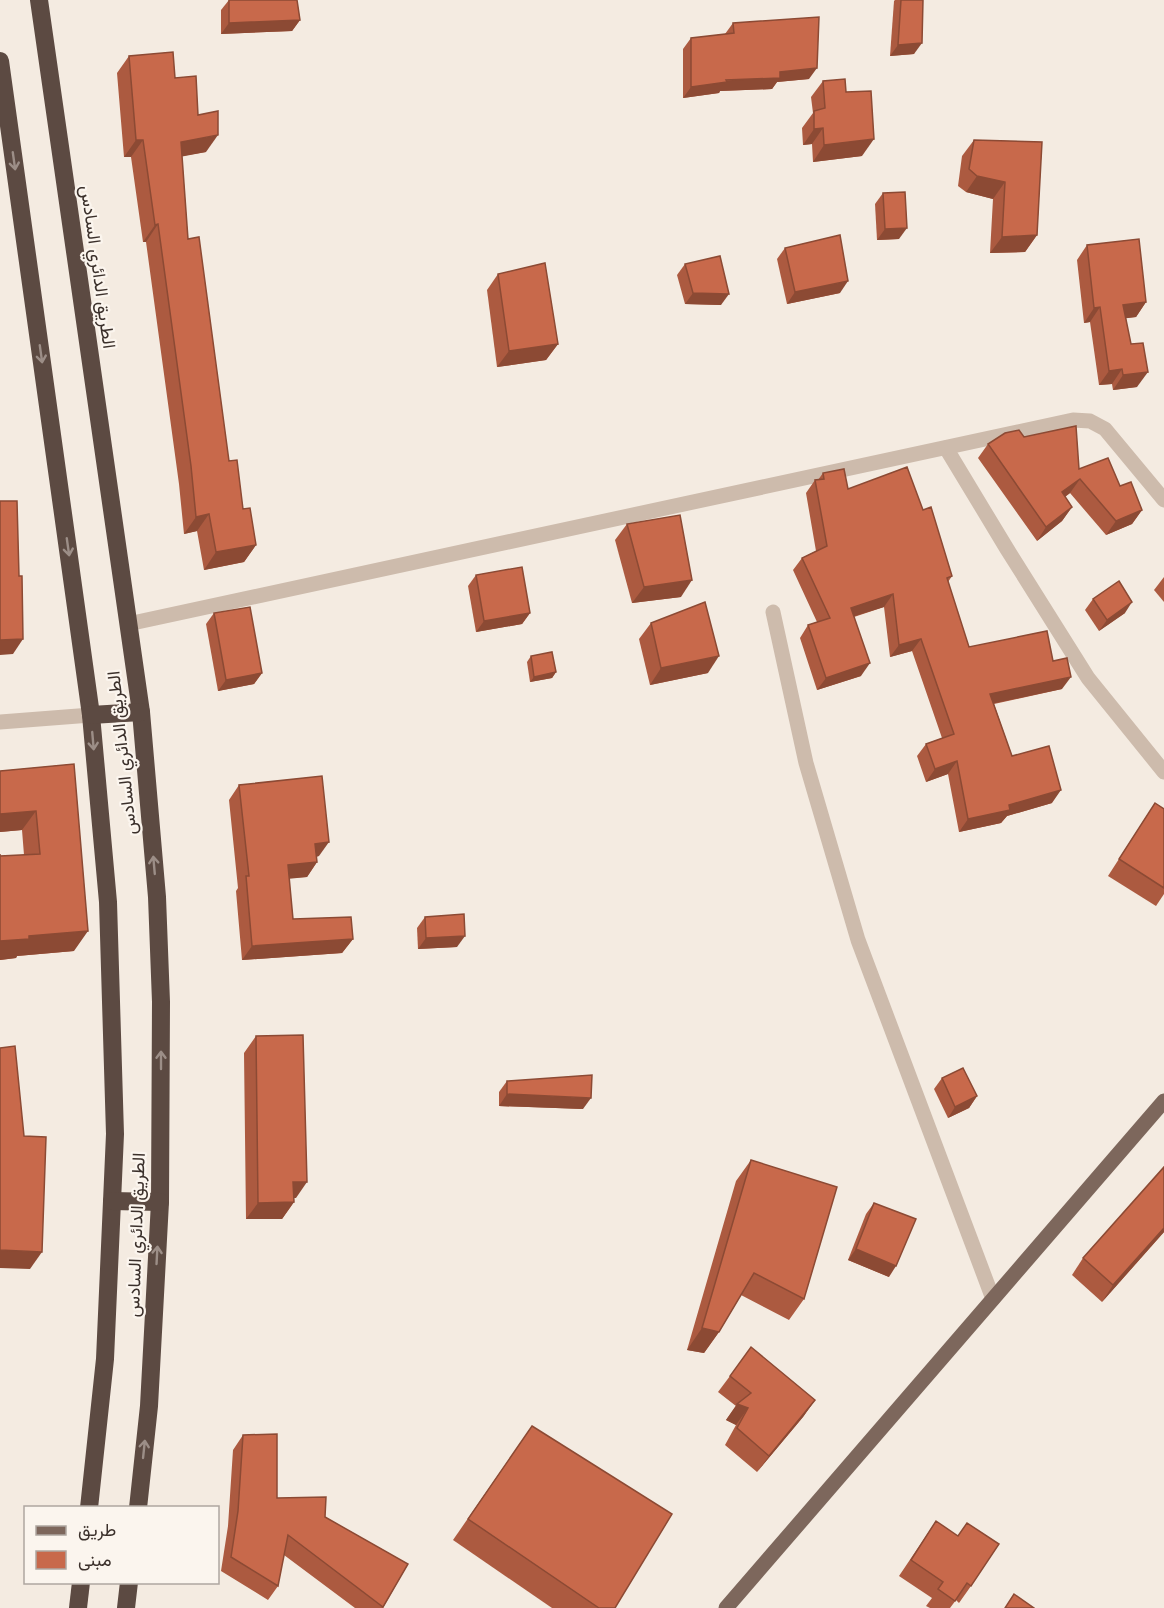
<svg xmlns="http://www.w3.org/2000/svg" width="1164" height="1608" font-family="'Fira Sans',Vazirmatn,sans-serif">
<rect width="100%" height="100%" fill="#f4ebe1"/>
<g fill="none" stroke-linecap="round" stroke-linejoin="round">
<!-- minor -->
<g stroke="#cdbbac" stroke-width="15">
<path d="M946,448L1007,549L1088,678L1164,772"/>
<path d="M773,612L806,763L858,940L993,1299"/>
<path d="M128,624L1073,420L1090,421L1105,429L1164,500"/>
<path d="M0,722L91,715"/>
</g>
<!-- major -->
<path stroke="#7d675c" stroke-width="15" d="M726,1608L1164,1101"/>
<!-- highway -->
<g stroke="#5c4a42" stroke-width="18">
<path d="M39,0L141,712L157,897L161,1002L160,1202L149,1406L138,1508"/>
<path d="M0,61L91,715L108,902L115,1134L105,1359L89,1508"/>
<path d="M91,715L141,712"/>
<path d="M112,1201L160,1202"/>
<path d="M78,1608L81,1582"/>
<path d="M126,1608L129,1582"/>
</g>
</g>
<!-- wall -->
<g fill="#ac5a40">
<path d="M229,0H297L300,20L292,31L221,34V10Z"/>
<path d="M895,0H923L914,54L890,56L894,1Z"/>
<path d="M733,23L809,79L777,82L772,89L720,91L719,93L683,98V49L691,38L725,34Z"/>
<path d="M129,56L175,78L198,115L206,152L182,156L188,239L229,461L243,509L256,545L244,562L204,570L197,531L184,534L179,484L146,242H143L131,157H124L117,73Z"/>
<path d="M823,81L846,92L862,156L813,162L812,144L803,145L802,128L813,113L811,97Z"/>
<path d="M974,140L1042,142L1037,235L1025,252L990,253L993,199L966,192L958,186L962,156Z"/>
<path d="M883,193L899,239L877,240L875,204Z"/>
<path d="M1087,245L1146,302L1136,317L1126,318L1137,387L1113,390L1112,384L1099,385L1090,322L1084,323L1077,260Z"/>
<path d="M785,248L840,293L787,304L777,259Z"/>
<path d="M685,264L721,305L685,304L677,275Z"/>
<path d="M498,274L558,344L546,360L497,367L487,290Z"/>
<path d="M1024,437L1079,469L1120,486L1142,510L1132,524L1106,535L1070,493L1065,497L1072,507L1062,521L1037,541L978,458L988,444Z"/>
<path d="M823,473L848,489L923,510L952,576L948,582L969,647L1053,661L1062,689L994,704L1012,756L1052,803L1007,816L1001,823L959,832L948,774L926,782L917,756L926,744L942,738L912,651L890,657L884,607L854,617L861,676L817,690L800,638L808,625L817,622L793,570L802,558L816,551L806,493L815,480H818Z"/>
<path d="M627,524L681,597L632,603L615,540Z"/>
<path d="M476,575L530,613L522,624L476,632L468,586Z"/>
<path d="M1164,577V602L1154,590Z"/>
<path d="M1093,599L1125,613L1099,631L1085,610Z"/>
<path d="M214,613L262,673L254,684L218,691L206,624Z"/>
<path d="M651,623L708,673L650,685L639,639Z"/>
<path d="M531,656L556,672L552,678L530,682L527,662Z"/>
<path d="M74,764V951L17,956L16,958L0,960V854V856L24,855L22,830L0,832V771Z"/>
<path d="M239,785L319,856L316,857L317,862L307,877L289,878L293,919L353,939L342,953L242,960L236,891L238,888L229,800Z"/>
<path d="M1155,803L1164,809V894L1156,906L1108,876Z"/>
<path d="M425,917L457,947L418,949L417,928Z"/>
<path d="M256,1036L296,1198H293L294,1202L282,1219H246L244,1053Z"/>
<path d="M942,1078L977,1096L969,1108L948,1118L934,1089Z"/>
<path d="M507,1081L583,1109L499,1106V1092Z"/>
<path d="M751,1160L804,1299L789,1320L741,1295L719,1332L704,1353L687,1350L736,1181Z"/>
<path d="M1164,1167V1232L1102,1302L1072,1275L1083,1258Z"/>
<path d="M874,1203L889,1277L848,1260L866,1214Z"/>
<path d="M730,1376L815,1400L803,1417L757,1472L725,1445L736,1425L726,1420L736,1406L718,1392Z"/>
<path d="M532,1426L615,1608H552L453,1540Z"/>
<path d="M243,1435L277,1498L325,1517L408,1564L383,1608H355L284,1555L278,1586L268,1600L221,1571L228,1526L233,1450Z"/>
<path d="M936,1521L971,1586L959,1603L956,1600L950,1608H930L926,1606L932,1598L899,1576Z"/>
</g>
<!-- shaded-wall -->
<g fill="#8c4a34">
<path d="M300,20L292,31L221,34L229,23Z"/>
<path d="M922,43L914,54L890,56L898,45Z"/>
<path d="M817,68L809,79L777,82L772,89L720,91L719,93L683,98L691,87L780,72Z"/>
<path d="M823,128L812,144L803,145L814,129Z"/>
<path d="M218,135L206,152L169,159L181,142Z"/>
<path d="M874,139L862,156L813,162L824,145Z"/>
<path d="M136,140H143L131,157H124Z"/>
<path d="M977,176L1005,182L993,199L966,192Z"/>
<path d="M158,224L146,242H143L155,225Z"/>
<path d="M907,228L899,239L877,240L885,229Z"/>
<path d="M1037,235L1025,252L990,253L1002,237Z"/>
<path d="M848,281L840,293L787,304L795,292Z"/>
<path d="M693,293L729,294L721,305L685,304Z"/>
<path d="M1146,302L1136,317L1112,320L1123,305Z"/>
<path d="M1100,307L1090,322L1084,323L1094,308Z"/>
<path d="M558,344L546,360L497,367L509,351Z"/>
<path d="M1122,369L1112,384L1099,385L1109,371Z"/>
<path d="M1148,372L1137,387L1113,390L1123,375Z"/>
<path d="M1080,479L1070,493L1052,506L1062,492Z"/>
<path d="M1072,507L1062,521L1037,541L1046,527Z"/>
<path d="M1142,510L1132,524L1106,535L1116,521Z"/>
<path d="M209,514L197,531L184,534L196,517Z"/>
<path d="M256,545L244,562L204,570L216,552Z"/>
<path d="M692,580L681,597L632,603L644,587Z"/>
<path d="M893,594L884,607L842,620L851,608Z"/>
<path d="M1132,602L1125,613L1099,631L1107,620Z"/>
<path d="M530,613L522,624L476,632L484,621Z"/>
<path d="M23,639L13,654L0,655V640Z"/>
<path d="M921,639L912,651L890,657L899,645Z"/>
<path d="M719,656L708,673L650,685L661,668Z"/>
<path d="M870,663L861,676L817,690L826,678Z"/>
<path d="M556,672L552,678L530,682L534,677Z"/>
<path d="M262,673L254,684L218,691L226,680Z"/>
<path d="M1071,677L1062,689L981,706L990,694Z"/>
<path d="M957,761L948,774L926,782L935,769Z"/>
<path d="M1061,790L1052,803L1007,816L1001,823L959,832L968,819L1009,805Z"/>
<path d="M36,811L22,830L0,832V814Z"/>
<path d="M329,842L319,856L305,858L315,844Z"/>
<path d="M317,862L307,877L277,880L288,865Z"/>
<path d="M88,931L74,951L17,956L16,958L0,960V941L29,936Z"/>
<path d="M465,936L457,947L418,949L426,938Z"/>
<path d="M353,939L342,953L242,960L252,946Z"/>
<path d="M507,1094L591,1098L583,1109L499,1106Z"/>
<path d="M977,1096L969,1108L948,1118L955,1107Z"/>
<path d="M293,1182H307L296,1198H281Z"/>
<path d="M294,1202L282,1219H246L258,1203Z"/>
<path d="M1164,1228V1232L1102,1302L1113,1285Z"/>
<path d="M856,1249L896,1266L889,1277L848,1260Z"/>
<path d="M0,1250L42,1252L30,1269L0,1268Z"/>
<path d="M702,1328L719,1332L704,1353L687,1350Z"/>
<path d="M815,1400L803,1417L757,1472L769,1456Z"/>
<path d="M737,1404L748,1408L736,1425L726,1420Z"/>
</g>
<!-- building -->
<g fill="#c8694b" stroke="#8c4a34" stroke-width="1.5">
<path d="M229,0H297L300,20L229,23Z"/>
<path d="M901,0H923L922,43L898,45Z"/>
<path d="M819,17L817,68L780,72V78L726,80L727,82L691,87V38L734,33L733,23Z"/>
<path d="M173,52L175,78L196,76L198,115L218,111V135L181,142L188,239L199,237L229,461L237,460L243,509L250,508L256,545L216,552L209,514L196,517L191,466L158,224L155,225L143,140H136L129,56Z"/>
<path d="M845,79L846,92L871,91L874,139L824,145L823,128L814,129V111L825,108L823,81Z"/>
<path d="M974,140L1042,142L1037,235L1002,237L1005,182L977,176L969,169Z"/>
<path d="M905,192L907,228L885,229L883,193Z"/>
<path d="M840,235L848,281L795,292L785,248Z"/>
<path d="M1139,239L1146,302L1123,305L1131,344L1143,343L1148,372L1123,375L1122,369L1109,371L1100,307L1094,308L1087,245Z"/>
<path d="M720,256L729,294L693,293L685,264Z"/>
<path d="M545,263L558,344L509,351L498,274Z"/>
<path d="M1076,426L1079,469L1108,458L1120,486L1131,482L1142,510L1116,521L1080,479L1062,492L1072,507L1046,527L988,444L1005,433L1019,430L1024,437Z"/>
<path d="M907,467L923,510L931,507L952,576L947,578L969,647L1047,631L1053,661L1067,658L1071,677L990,694L1012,756L1049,746L1061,790L1009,805L1010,810L968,819L957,761L935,769L926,744L954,734L921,639L899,645L893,594L851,608L870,663L826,678L808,625L830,618L802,558L827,546L815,480L824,479L823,473L844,469L848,489Z"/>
<path d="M0,501H17L19,576H22L23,639L0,640Z"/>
<path d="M680,515L692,580L644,587L627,524Z"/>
<path d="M522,567L530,613L484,621L476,575Z"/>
<path d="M1119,581L1132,602L1107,620L1093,599Z"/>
<path d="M705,602L719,656L661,668L651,623Z"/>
<path d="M250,607L262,673L226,680L214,613Z"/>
<path d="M552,652L556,672L534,677L531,656Z"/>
<path d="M74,764L88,931L29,936V939L0,941V854V856L40,854L36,811L0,814V771Z"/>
<path d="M322,776L329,842L315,844L317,862L288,865L293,919L351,917L353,939L252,946L246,876H249L239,785Z"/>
<path d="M1155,803L1164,809V888L1119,859Z"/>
<path d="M464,914L465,936L426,938L425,917Z"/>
<path d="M303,1035L307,1182H293L294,1202L258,1203L256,1036Z"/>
<path d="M15,1046L24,1136L46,1137L42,1252L0,1250V1048Z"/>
<path d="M963,1068L977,1096L955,1107L942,1078Z"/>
<path d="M592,1075L591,1098L507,1094V1081Z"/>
<path d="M751,1160L837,1187L804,1299L754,1273L719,1332L702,1328Z"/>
<path d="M1164,1167V1228L1113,1285L1083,1258Z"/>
<path d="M874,1203L916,1219L896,1266L856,1249Z"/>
<path d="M751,1347L815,1400L769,1456L737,1428L748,1408L737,1404L751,1393L730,1376Z"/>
<path d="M532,1426L672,1514L615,1608H599L468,1519Z"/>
<path d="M277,1434V1498L326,1497L325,1517L408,1564L383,1607L288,1535L278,1586L231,1557L238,1511L243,1435Z"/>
<path d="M936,1521L958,1536L967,1523L999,1544L971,1586L967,1583L955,1601L938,1589L943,1582L911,1560Z"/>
<path d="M1014,1594L1034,1608H1005Z"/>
</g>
<!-- one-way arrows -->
<defs><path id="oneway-shaft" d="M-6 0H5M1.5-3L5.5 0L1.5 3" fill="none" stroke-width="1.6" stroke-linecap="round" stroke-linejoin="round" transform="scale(1.5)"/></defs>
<g stroke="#9c8e87">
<use href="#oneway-shaft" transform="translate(14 161) rotate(82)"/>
<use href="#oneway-shaft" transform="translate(41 354) rotate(82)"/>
<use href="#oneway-shaft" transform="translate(68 547) rotate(82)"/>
<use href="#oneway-shaft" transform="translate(93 741) rotate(85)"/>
<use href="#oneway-shaft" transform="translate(154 865) rotate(-95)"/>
<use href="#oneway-shaft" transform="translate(161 1060) rotate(-90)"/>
<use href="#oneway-shaft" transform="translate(157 1255) rotate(-87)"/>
<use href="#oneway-shaft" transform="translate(144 1449) rotate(-84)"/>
</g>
<g text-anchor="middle" stroke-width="4.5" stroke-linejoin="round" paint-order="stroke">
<!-- street labels -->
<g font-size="18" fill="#3b302b" stroke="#fbf5ee">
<text transform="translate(98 267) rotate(82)" y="6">الطريق الدائري السادس</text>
<text transform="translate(122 753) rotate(-96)" y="6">الطريق الدائري السادس</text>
<text transform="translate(136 1235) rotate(-88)" y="6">الطريق الدائري السادس</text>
</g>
</g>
<!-- legend -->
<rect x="24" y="1506" width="195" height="78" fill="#fbf5ee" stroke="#aea6a0" stroke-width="1.5"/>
<rect x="36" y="1526" width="30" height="9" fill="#7d675c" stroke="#aea6a0" stroke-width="1.5"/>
<text x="78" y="1536" font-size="18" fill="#3b302b">طريق</text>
<rect x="36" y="1551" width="30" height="18" fill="#c8694b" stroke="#aea6a0" stroke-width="1.5"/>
<text x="78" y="1566" font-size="18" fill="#3b302b">مبنى</text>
</svg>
